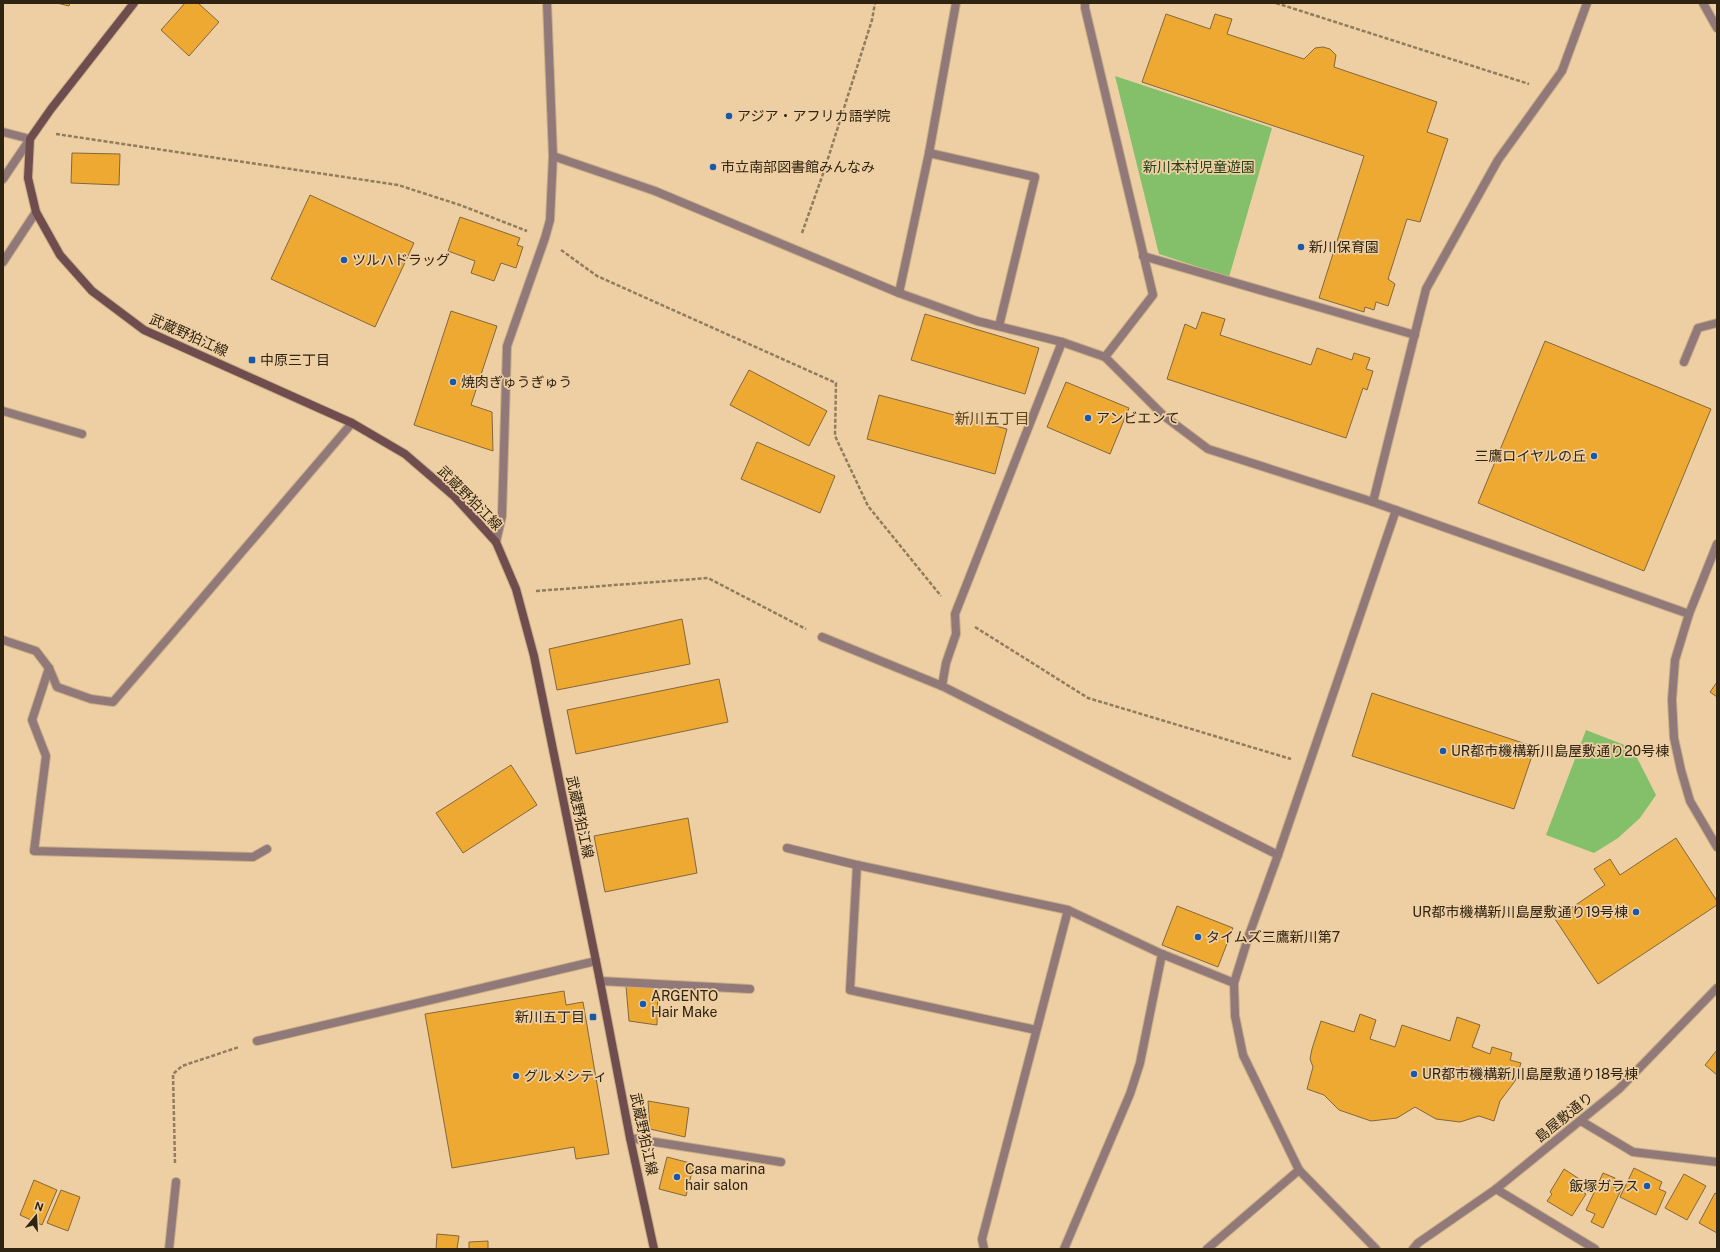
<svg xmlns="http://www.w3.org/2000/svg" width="1720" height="1252" font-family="'Public Sans','Noto Sans JP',sans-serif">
<rect width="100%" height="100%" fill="#eecfa3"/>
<!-- green -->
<g fill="#84bf69">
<path d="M1115,76L1272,128L1229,277L1159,254Z"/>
<path d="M1586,730L1632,748L1656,795L1640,818L1618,838L1594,853L1546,835Z"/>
</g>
<!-- building -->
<g fill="#eda931" stroke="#83673e">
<path d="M57,3H70L69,6Z"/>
<path d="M185,3H198L219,22L189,56L161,30Z"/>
<path d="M1166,14L1210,29L1215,14L1232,19L1227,34L1304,59L1315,48L1323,47L1330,49L1336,55L1334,67L1437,102L1427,132L1448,139L1420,222L1407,219L1388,279L1395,284L1388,306L1376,302L1374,310L1365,307L1364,312L1319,298L1364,156L1142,82Z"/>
<path d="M72,153L120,154L119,185L71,183Z"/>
<path d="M310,195L414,243L375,327L271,279Z"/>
<path d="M460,217L520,238L517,245L523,247L516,268L501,263L494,281L471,273L475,261L448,251Z"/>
<path d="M451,311L497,326L471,405L492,412L493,451L414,425Z"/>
<path d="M1202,312L1225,319L1220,335L1311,365L1317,348L1352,360L1354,353L1370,358L1366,369L1373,371L1367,390L1363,388L1346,438L1167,379L1185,324L1196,329Z"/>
<path d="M925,314L1039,348L1025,394L911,360Z"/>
<path d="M1545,341L1711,409L1644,571L1478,503Z"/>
<path d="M749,370L827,411L809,446L730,405Z"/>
<path d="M1066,382L1129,408L1110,454L1047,427Z"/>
<path d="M879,395L1007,429L995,474L867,439Z"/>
<path d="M757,442L835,476L820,513L741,479Z"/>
<path d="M682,619L690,664L557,690L549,649Z"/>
<path d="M719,679L728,722L576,754L567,710Z"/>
<path d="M1717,682V697L1710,692Z"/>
<path d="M1372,693L1535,747L1514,809L1352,756Z"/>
<path d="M511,765L537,805L463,853L436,813Z"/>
<path d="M688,818L697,873L605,892L594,836Z"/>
<path d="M1676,838L1717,901V905L1598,984L1555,919L1605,885L1594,869L1610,859L1620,875Z"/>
<path d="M1177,906L1233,928L1218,967L1162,945Z"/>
<path d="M626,986L658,987L657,1025L629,1021Z"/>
<path d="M564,991L566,1005L583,1002L609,1154L576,1159L574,1147L452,1168L425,1014Z"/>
<path d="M1360,1014L1376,1020L1370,1039L1395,1047L1402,1025L1450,1041L1457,1017L1480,1025L1472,1047L1490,1054L1492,1047L1512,1053L1510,1060L1521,1063L1515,1081L1500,1101L1494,1121L1479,1116L1460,1122L1436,1119L1415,1107L1397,1118L1371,1121L1339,1110L1324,1095L1307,1089L1313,1067L1310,1059L1312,1049L1321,1021L1354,1032Z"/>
<path d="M1717,1050V1075L1705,1065Z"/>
<path d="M648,1101L689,1108L685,1137L650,1129Z"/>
<path d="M667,1157L694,1164L686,1196L659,1189Z"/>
<path d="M1634,1168L1662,1182L1659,1189L1666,1192L1656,1215L1620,1197Z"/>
<path d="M1564,1169L1584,1182L1579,1190L1586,1194L1572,1216L1547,1201L1552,1194L1550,1192Z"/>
<path d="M1603,1173L1615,1178L1612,1186L1621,1190L1603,1228L1591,1222L1595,1214L1586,1210Z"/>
<path d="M1684,1174L1706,1186L1687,1220L1665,1208Z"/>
<path d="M34,1180L57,1190L42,1225L20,1215Z"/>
<path d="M61,1190L80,1197L68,1231L47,1223Z"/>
<path d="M1715,1193L1717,1194V1233L1699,1223Z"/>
<path d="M437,1234L459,1236L457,1249H436Z"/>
<path d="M488,1241V1249H469V1242Z"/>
</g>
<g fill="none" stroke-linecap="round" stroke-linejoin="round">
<defs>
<g id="service">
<path d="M929,153L1035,177L999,326"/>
<path d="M1143,256L1415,335"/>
<path d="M1684,362L1698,328L1717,323"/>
<path d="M182,622L352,423"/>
<path d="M49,668L32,720L46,756L34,851L253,857L267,849"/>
<path d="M600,981L750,989"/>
<path d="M630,1138L781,1162"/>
<path d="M169,1249L176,1182"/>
<path d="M1064,1249L1130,1094L1140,1063L1162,954"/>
</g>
<g id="minor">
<path d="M1085,3V8L1153,295L1105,357"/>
<path d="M553,156L655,191L899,293L977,321L1062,342L1105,357L1164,416L1208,449L1373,502L1689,614"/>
<path d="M3,262L36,212"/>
<path d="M899,293L929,153L956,3"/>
<path d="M3,411L82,434"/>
<path d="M1373,502L1426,289L1498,160L1562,71L1587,3"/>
<path d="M496,542L502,516L507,346L545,238L550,220L553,156L547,3"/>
<path d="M1717,544L1689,614L1675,660L1672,700L1674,738L1681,770L1690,801L1717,847"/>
<path d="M822,637L942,686L1278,855"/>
<path d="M3,640L36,651L49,668L57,687L91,699L113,702L182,622"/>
<path d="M942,686L946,663L956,634L955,614L1062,342"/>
<path d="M787,848L857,865L1068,910L1162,954L1234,983"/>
<path d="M857,865L850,990L1036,1030"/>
<path d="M257,1041L596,961"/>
<path d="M1581,1121L1633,1152L1717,1162"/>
<path d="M1496,1189L1595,1249"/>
<path d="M984,1249L982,1239L1068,910"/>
<path d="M1207,1249L1299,1170"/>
<path d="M1376,1249L1299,1170L1243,1055L1235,1016L1234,983L1249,935L1278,855L1396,510"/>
</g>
<g id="tertiary">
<path d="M1703,3L1717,28"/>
<path d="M3,132L30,139L3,179"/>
<path d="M1413,1249L1418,1243L1496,1189L1619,1089L1717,988"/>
</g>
<path id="secondary" d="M134,3L51,109L30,139L28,178L36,212L60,255L92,291L144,330L352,423L405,454L455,497L496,542L516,589L534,656L600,981L630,1138L654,1249"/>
</defs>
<!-- service casing -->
<use href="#service" stroke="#c8ad86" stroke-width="10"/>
<!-- minor casing -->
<use href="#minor" stroke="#c8ad86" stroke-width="10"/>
<!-- tertiary casing -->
<use href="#tertiary" stroke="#c8ad86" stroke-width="10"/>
<!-- secondary casing -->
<use href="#secondary" stroke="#c8ad86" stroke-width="10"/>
<!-- path -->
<g stroke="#917c5c" stroke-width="2.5" stroke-dasharray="4 2" stroke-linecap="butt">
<path d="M1276,3L1529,84"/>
<path d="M56,134L398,185L460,205L527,231"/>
<path d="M802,233L824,171L872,20L875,3"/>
<path d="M561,250L597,276L836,383L835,436L868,506L941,596"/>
<path d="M536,591L708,578L806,629"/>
<path d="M975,627L1088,698L1291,759"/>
<path d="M175,1163L173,1074L182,1066L239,1047"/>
</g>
<!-- service -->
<use href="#service" stroke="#917979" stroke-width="8"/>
<!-- minor -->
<use href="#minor" stroke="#917979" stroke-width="8"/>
<!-- tertiary -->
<use href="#tertiary" stroke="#917979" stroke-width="8"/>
<!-- secondary -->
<use href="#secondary" stroke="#6f4d4f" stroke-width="8"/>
</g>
<!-- markers -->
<g fill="#1758a9" stroke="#eecfa3" stroke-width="1.5">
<circle cx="729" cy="116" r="4"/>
<circle cx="713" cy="167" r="4"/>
<circle cx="1301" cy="247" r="4"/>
<circle cx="344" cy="260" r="4"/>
<rect x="248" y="356" width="8" height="8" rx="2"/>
<circle cx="453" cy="382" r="4"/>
<circle cx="1088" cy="418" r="4"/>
<circle cx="1594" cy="456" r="4"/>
<circle cx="1443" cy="751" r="4"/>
<circle cx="1636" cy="912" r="4"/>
<circle cx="1198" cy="937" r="4"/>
<circle cx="643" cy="1004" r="4"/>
<rect x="589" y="1013" width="8" height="8" rx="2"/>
<circle cx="1414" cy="1074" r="4"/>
<circle cx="516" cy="1076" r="4"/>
<circle cx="677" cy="1177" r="4"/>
<circle cx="1647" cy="1186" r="4"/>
</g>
<g text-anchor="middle" stroke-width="3.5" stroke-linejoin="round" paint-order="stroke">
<!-- poi labels -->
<g font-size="14" fill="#2f2311" stroke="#eecfa3" text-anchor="start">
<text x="737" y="121">アジア・アフリカ語学院</text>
<text x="721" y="172">市立南部図書館みんなみ</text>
<text x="1309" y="252">新川保育園</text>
<text x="352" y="265">ツルハドラッグ</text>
<text x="260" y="365">中原三丁目</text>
<text x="461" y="387">焼肉ぎゅうぎゅう</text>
<text x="1096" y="423">アンビエンて</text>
<text x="1586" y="461" text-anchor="end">三鷹ロイヤルの丘</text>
<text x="1451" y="756">UR都市機構新川島屋敷通り20号棟</text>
<text x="1628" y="917" text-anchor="end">UR都市機構新川島屋敷通り19号棟</text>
<text x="1206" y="942">タイムズ三鷹新川第7</text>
<text x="651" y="1001">ARGENTO<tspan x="651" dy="16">Hair Make</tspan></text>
<text x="585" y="1022" text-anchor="end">新川五丁目</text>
<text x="1422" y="1079">UR都市機構新川島屋敷通り18号棟</text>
<text x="524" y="1081">グルメシティ</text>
<text x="685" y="1174">Casa marina<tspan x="685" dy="16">hair salon</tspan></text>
<text x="1639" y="1191" text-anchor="end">飯塚ガラス</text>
</g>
<!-- park labels -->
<g font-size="14" fill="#264119" stroke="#eecfa3">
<text x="1199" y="172">新川本村児童遊園</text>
</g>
<!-- street labels -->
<g font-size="14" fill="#2f2311" stroke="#eecfa3">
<text transform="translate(189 335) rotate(24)" y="5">武蔵野狛江線</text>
<text transform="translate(470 498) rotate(45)" y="5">武蔵野狛江線</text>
<text transform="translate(580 817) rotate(78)" y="5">武蔵野狛江線</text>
<text transform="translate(1564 1117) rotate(-39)" y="5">島屋敷通り</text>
<text transform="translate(644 1134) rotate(78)" y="5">武蔵野狛江線</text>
</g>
<!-- neighbourhood labels -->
<g font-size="15" fill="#5f451b" stroke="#eecfa3">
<text x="992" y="424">新川五丁目</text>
</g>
</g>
<!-- border -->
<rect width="1720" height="1252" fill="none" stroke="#2f2311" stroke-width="8"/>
<!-- north arrow -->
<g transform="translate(36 1216) rotate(18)" stroke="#eecfa3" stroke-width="3" paint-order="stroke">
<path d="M0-3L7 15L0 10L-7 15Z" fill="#2f2311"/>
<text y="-6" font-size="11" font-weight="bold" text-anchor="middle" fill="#2f2311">N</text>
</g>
</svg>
